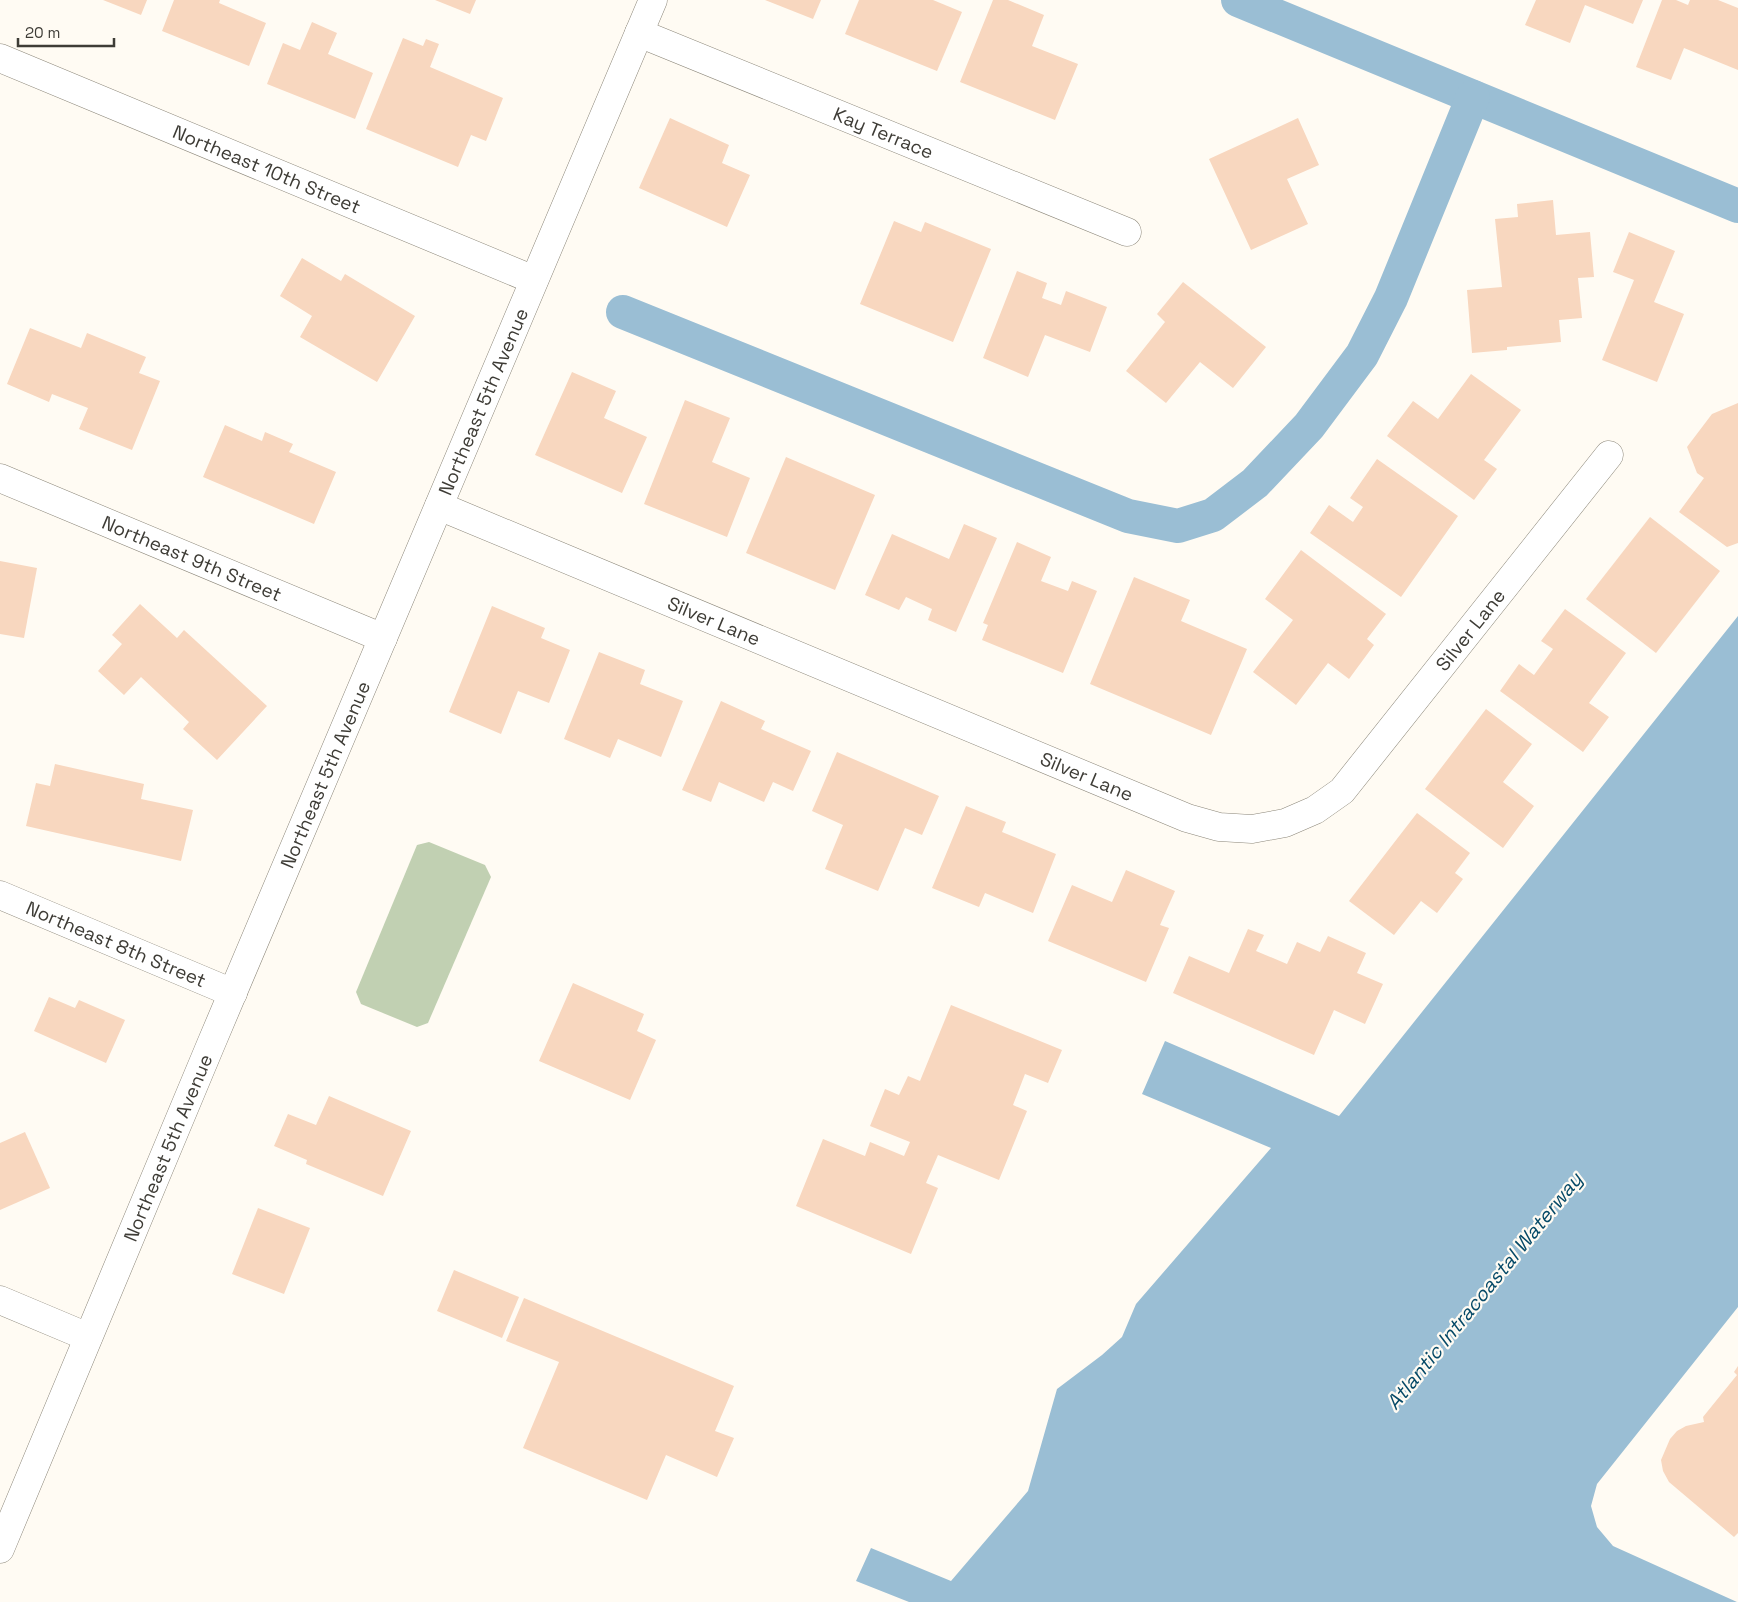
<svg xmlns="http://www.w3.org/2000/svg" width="1738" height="1602" font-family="'Space Grotesk',sans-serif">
<rect width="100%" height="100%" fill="#fffbf3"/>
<!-- green -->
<path fill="#c1d0b2" d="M429,842L485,865L491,877L428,1023L417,1027L361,1004L356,992L417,845Z"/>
<!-- water -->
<path fill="#9abed4" d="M1738,616V1307L1597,1484L1591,1506L1597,1527L1613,1546L1737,1602H909L856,1581L871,1548L951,1581L1028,1491L1057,1389L1102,1355L1122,1337L1136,1304L1271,1148L1142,1094L1165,1041L1339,1116Z"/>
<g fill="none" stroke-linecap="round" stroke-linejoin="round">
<!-- canal -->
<g stroke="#9abed4" stroke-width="34">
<path d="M1238,0L1738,206"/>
<path d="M623,312L1128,516L1178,526L1213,515L1255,483L1309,426L1362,355L1391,298L1473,97"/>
</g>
</g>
<!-- building -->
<g fill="#f8d7bf">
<path d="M103,0H147L141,15Z"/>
<path d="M174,0H220L219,3L266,23L249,66L162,31Z"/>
<path d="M435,0H476L470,14Z"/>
<path d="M765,0H821L813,19Z"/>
<path d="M859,0H933L962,12L937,71L845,34Z"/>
<path d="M993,0H1008L1044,15L1032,46L1078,64L1055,120L960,82Z"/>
<path d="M1536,0H1643L1633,24L1585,5L1570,43L1525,25Z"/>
<path d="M1662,0H1676L1688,5L1690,0H1718L1738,8V70L1684,48L1671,80L1636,67Z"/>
<path d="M312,22L337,33L328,54L373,73L355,119L267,84L283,43L300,50Z"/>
<path d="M403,38L423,46L426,39L439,44L430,67L503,98L486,141L471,135L458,167L366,129Z"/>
<path d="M670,118L729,145L722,163L750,175L727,227L639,188Z"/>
<path d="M1298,118L1319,165L1287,179L1308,224L1251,250L1209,159Z"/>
<path d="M1553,200L1556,235L1590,232L1594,277L1578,278L1582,318L1559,320L1561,342L1507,347V350L1472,353L1467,290L1502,287L1495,219L1518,217L1517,204Z"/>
<path d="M894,221L921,232L925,222L991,249L953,342L860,304Z"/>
<path d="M1629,232L1675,251L1654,302L1684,314L1657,382L1602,360L1634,280L1613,272Z"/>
<path d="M302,258L341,281L345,274L415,316L377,382L300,337L312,316L280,296Z"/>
<path d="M1017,271L1047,283L1042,298L1061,305L1066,291L1107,307L1090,352L1045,335L1028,377L983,358Z"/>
<path d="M1183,282L1266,347L1233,388L1200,362L1166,403L1126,371L1165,322L1157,314Z"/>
<path d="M30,328L81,348L87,333L146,357L139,373L160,381L132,450L79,429L88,408L52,394L49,402L7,384Z"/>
<path d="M572,372L616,391L604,418L647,437L622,493L535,455Z"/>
<path d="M1471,374L1521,410L1484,460L1497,469L1474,500L1387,436L1413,401L1438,419Z"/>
<path d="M685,400L730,418L712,462L750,478L727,537L644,504Z"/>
<path d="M1738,403V543L1727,547L1679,512L1704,478L1697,473L1687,447L1712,414Z"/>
<path d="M225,425L262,441L265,432L293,444L289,452L336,472L314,524L203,477Z"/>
<path d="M786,457L875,495L835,590L746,553Z"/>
<path d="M1377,459L1458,516L1401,597L1310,533L1329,505L1353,522L1363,507L1350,498Z"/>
<path d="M1650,517L1720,571L1656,653L1586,599Z"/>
<path d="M964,524L997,538L956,632L928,620L932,609L906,597L899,610L865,595L892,534L949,559Z"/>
<path d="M1017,542L1051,557L1041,581L1068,591L1072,581L1097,591L1063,673L982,640L988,625L983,623Z"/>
<path d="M1301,550L1386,614L1367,639L1374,645L1349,679L1328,663L1296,705L1253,672L1293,620L1265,599Z"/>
<path d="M0,561L37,568L24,638L0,634Z"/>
<path d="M1134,577L1190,600L1181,621L1247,649L1211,735L1090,684Z"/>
<path d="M140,604L177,638L184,630L267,706L217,760L183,729L189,722L141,677L124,695L98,671L122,644L112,635Z"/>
<path d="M492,606L545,628L541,638L570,650L549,703L518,691L501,734L449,712Z"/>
<path d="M1565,609L1626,653L1589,703L1609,717L1583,752L1500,691L1519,664L1534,675L1553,649L1541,641Z"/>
<path d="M599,652L645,670L640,684L683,701L661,757L618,739L610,758L564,739Z"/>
<path d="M721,701L765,721L761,729L811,751L793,791L773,782L764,802L719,782L711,802L682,790Z"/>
<path d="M1486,709L1532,744L1503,782L1534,806L1503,848L1425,789Z"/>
<path d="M837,752L939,796L922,835L905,828L878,891L825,869L843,825L812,811Z"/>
<path d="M55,764L144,784L141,799L193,810L181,861L26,826L36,783L50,786Z"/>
<path d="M966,806L1006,822L1002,832L1056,854L1033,913L985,893L979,907L932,888Z"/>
<path d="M1417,813L1470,853L1455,873L1463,879L1437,913L1421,901L1394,935L1349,901Z"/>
<path d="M1126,870L1175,891L1160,925L1169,928L1146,982L1048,941L1072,885L1112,902Z"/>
<path d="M1248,929L1264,935L1256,951L1287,964L1297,942L1320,952L1328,936L1366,953L1357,973L1383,984L1365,1024L1334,1010L1314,1055L1173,993L1189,956L1229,973Z"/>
<path d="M573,983L644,1014L637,1031L656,1040L630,1100L539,1061Z"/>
<path d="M49,997L75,1008L79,1000L125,1020L106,1063L34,1031Z"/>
<path d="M951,1005L1062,1050L1048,1083L1025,1074L1013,1105L1027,1111L999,1180L938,1155L926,1183L938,1188L911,1254L796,1206L823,1139L865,1156L870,1142L904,1156L910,1142L870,1126L885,1089L899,1095L908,1076L920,1081Z"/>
<path d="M329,1096L411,1131L383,1196L306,1164L307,1160L274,1146L288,1114L316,1125Z"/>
<path d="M25,1132L50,1188L0,1210V1143Z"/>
<path d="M258,1208L310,1228L284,1294L232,1274Z"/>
<path d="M454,1270L519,1297L502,1338L437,1311Z"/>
<path d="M524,1298L734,1386L715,1431L734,1438L717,1477L666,1455L647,1500L523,1448L559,1362L506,1341Z"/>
<path d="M1738,1366V1533L1734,1537L1669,1482L1663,1471L1661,1460L1670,1439L1677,1431L1686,1426L1704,1422L1703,1417L1737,1375L1734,1372Z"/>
</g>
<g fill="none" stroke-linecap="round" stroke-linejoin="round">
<defs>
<g id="minor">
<path id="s1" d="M639,33L1127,232"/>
<path id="s2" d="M0,58L534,280"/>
<path id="s3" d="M0,478L383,638"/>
<path id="s4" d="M439,506L1187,818L1219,827L1252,829L1285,823L1315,810L1342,791L1609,455"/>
<path id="s5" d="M0,895L233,993"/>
<path d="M0,1300L88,1337"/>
</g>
<g id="tertiary">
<path id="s6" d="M0,1549L211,1044L653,0"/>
</g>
</defs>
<!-- minor casing -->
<use href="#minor" stroke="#8c877a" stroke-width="29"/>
<!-- tertiary casing -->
<use href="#tertiary" stroke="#8c877a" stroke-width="29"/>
<!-- minor -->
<use href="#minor" stroke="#fff" stroke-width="28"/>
<!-- tertiary -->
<use href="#tertiary" stroke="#fff" stroke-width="28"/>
</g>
<g text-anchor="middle" stroke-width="4.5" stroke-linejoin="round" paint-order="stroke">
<!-- street labels -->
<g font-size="19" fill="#3e3c36" stroke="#fffbf3">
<text dy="7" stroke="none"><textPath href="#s1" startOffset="264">Kay Terrace</textPath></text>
<text dy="7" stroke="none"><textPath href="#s2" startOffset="289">Northeast 10th Street</textPath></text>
<text dy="7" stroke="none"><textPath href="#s6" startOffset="1245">Northeast 5th Avenue</textPath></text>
<text dy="7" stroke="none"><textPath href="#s3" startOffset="208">Northeast 9th Street</textPath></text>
<text dy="7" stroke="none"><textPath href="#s4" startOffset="298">Silver Lane</textPath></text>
<text dy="7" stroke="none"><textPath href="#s4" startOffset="1182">Silver Lane</textPath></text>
<text dy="7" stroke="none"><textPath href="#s6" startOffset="840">Northeast 5th Avenue</textPath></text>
<text dy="7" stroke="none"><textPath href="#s4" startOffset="702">Silver Lane</textPath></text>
<text dy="7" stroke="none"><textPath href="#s5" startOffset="126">Northeast 8th Street</textPath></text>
<text dy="7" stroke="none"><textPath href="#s6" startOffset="435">Northeast 5th Avenue</textPath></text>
</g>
<!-- water labels -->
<g font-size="20" font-style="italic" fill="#054967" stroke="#fffbf3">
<text transform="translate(1484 1291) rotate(-51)" y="7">Atlantic Intracoastal Waterway</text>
</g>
</g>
<!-- scale -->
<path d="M18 38v8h96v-8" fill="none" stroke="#3e3c36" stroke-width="2.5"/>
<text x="25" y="38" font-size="15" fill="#3e3c36" stroke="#fffbf3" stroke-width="4" paint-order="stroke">20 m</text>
</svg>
